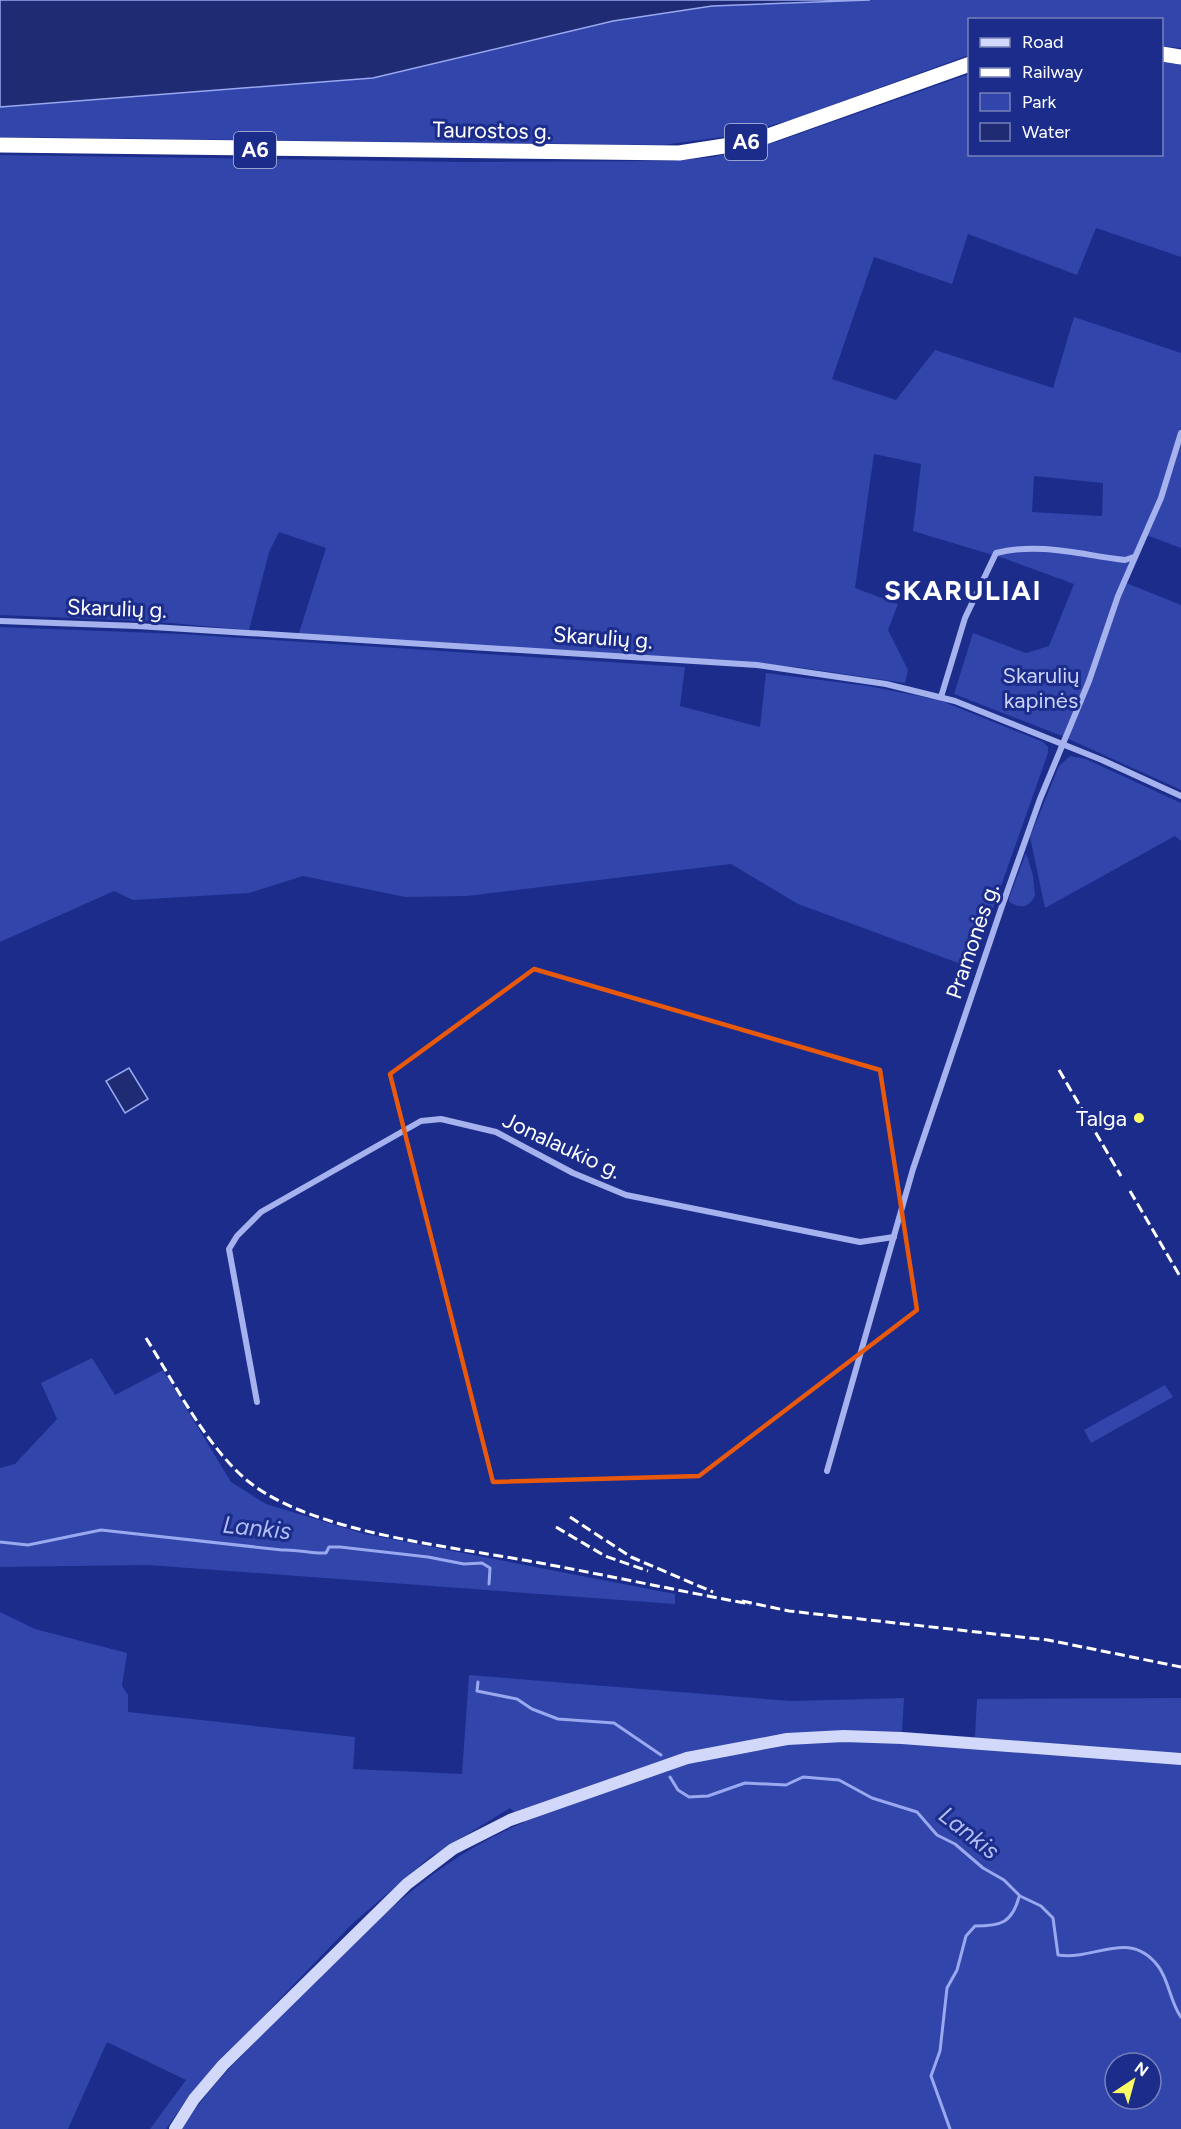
<svg xmlns="http://www.w3.org/2000/svg" width="1181" height="2129" font-family="Figtree,sans-serif">
<rect width="100%" height="100%" fill="#1b2c8b"/>
<!-- green -->
<g fill="#3145ab" fill-rule="evenodd">
<path d="M870,0H1181V48L1162,46V20H970L969,55L794,119L737,135L663,145L0,137V107L373,78L612,21L712,6Z"/>
<path d="M1162,62L1181,65V257L1096,228L1077,275L968,234L952,284L874,257L832,379L896,400L935,350L1053,388L1074,317L1181,353V548L1146,535L1124,582L1181,605V790L1062,736L954,694L973,633L1026,653L1049,646L1074,584L1006,559L913,531L921,464L874,454L855,588L898,604L888,630L908,670L905,683L796,667L298,636L326,548L279,532L269,552L249,630L147,621L0,615V155L464,162L673,161L713,157L773,143L969,74L970,154H1162ZM1034,476L1103,483L1102,516L1032,512Z"/>
<path d="M0,627L181,634L685,667L680,706L760,727L766,673L868,686L939,700L1043,742L1048,747V753L972,968L798,904L731,864L467,896L405,897L303,876L249,893L133,900L114,891L0,942Z"/>
<path d="M1070,756L1086,759L1181,803V841L1175,836L1045,908L1030,837L1059,766Z"/>
<path d="M1026,853L1033,875L1035,896C1028,908 1022,909 1009,902V898Z"/>
<path d="M92,1358L115,1395L163,1370L231,1482L266,1504L365,1534L675,1594V1604L148,1565L0,1567V1468L15,1464L57,1419L41,1383Z"/>
<path d="M1165,1385L1173,1397L1091,1443L1084,1430Z"/>
<path d="M0,1612L35,1629L127,1653L122,1686L128,1695V1712L355,1737L353,1769L462,1774L469,1675L791,1701L904,1698L902,1732L975,1737L977,1699L1181,1698V2129H182C208,2086 246,2052 281,2016C354,1942 426,1862 525,1822L510,1808L430,1857L353,1923L223,2058L196,2087L166,2129H150L186,2080L107,2042L68,2129H0ZM1115,2063H1151V2099H1115Z"/>
</g>
<!-- water -->
<g fill="#1f2c74" stroke="#99a8ef" stroke-width="1.5">
<path d="M0,0H870L712,6L613,21L373,78L0,107Z"/>
<path d="M129,1068L148,1099L125,1113L106,1081Z"/>
</g>
<g fill="none" stroke-linecap="round" stroke-linejoin="round">
<!-- stream -->
<g stroke="#99a8ef" stroke-width="3">
<path d="M0,1542L28,1545L101,1530L282,1550C298,1549 311,1554 326,1553L329,1547H340L428,1557L464,1564L482,1563L490,1568L489,1584"/>
<path d="M478,1682L477,1691L517,1699L532,1709L558,1719L614,1723L661,1755"/>
<path d="M670,1777L678,1790L689,1797L708,1796L745,1783L786,1785L803,1777L839,1780L872,1798L917,1812L937,1835L955,1844L983,1868L1004,1880L1020,1896L1041,1906L1053,1918L1058,1955C1095,1961 1129,1928 1158,1966C1169,1980 1170,2002 1181,2017"/>
<path d="M950,2129L931,2076L940,2051L947,1988L957,1970L966,1936L975,1926C1001,1926 1012,1923 1019,1897"/>
</g>
<!-- street -->
<g stroke="#a6b2ed" stroke-width="6">
<path d="M0,621L137,626L757,665L886,684L955,701L1102,760L1181,796"/>
<path d="M941,697L965,618L996,553C1040,542 1081,555 1125,560L1134,557"/>
<path d="M257,1402L229,1249L237,1236L261,1212L421,1121L441,1119L496,1132L573,1173L626,1195L860,1242L894,1237"/>
<path d="M827,1471L913,1169L1001,909L1040,799L1089,681L1118,596L1161,498L1181,433"/>
</g>
<!-- secondary -->
<path stroke="#d2d8f9" stroke-width="12" d="M175,2129L194,2099L223,2065L407,1884L453,1849L510,1820L687,1758L787,1739L844,1736L902,1738L1181,1759"/>
<!-- highway -->
<g stroke="#fff" stroke-width="15">
<path d="M1162,54L1181,57"/>
<path d="M0,145L679,153L737,144L768,136L970,64"/>
</g>
<!-- rail -->
<g stroke="#fff" stroke-width="3" stroke-dasharray="10 4.5" stroke-linecap="butt">
<path d="M1059,1070L1121,1176"/>
<path d="M1130,1191L1181,1278"/>
<path d="M146,1338C175,1384 207,1448 249,1482C315,1534 457,1547 540,1563C610,1576 680,1591 750,1604"/>
<path d="M570,1517L631,1557L713,1592"/>
<path d="M556,1527L605,1556L648,1571"/>
<path d="M742,1601L789,1611L1048,1640L1181,1667"/>
</g>
</g>
<!-- marked area -->
<path fill="none" stroke="#e8590c" stroke-width="4.5" stroke-linejoin="round" d="M534,969L880,1070L917,1310L699,1476L493,1482L390,1074Z"/>
<!-- markers -->
<circle fill="#fefd63" stroke="#1b2c8b" stroke-width="2" cx="1139" cy="1118" r="6"/>
<g text-anchor="middle" stroke-width="6" stroke-linejoin="round" paint-order="stroke">
<!-- shield labels -->
<g fill="#1b2c8b" stroke="#bbc0dc" stroke-width="1.5">
<rect x="725" y="124" width="42" height="36" rx="4.5"/>
<rect x="234" y="132" width="42" height="36" rx="4.5"/>
</g>
<g font-size="21" font-weight="bold" fill="#fff">
<text x="746" y="149">A6</text>
<text x="255" y="157">A6</text>
</g>
<!-- street labels -->
<g font-size="22" fill="#fff" stroke="#1b2c8b">
<text transform="translate(492 130) rotate(1)" y="8">Taurostos g.</text>
<text transform="translate(117 608) rotate(2)" y="8">Skarulių g.</text>
<text transform="translate(603 637) rotate(4)" y="8">Skarulių g.</text>
<text transform="translate(972 941) rotate(-71)" y="8">Pramonės g.</text>
<text transform="translate(562 1145) rotate(25)" y="8">Jonalaukio g.</text>
</g>
<!-- park labels -->
<g font-size="22" fill="#cbd3f9" stroke="#1b2c8b">
<text x="1041" y="683">Skarulių<tspan x="1041" dy="25">kapinės</tspan></text>
</g>
<!-- poi labels -->
<g font-size="22" fill="#fff" stroke="#1b2c8b" text-anchor="end">
<text x="1127" y="1126">Talga</text>
</g>
<!-- water labels -->
<g font-size="24" font-style="italic" fill="#b2bdf4" stroke="#1b2c8b">
<text transform="translate(257 1528) rotate(6)" y="8">Lankis</text>
<text transform="translate(969 1833) rotate(38)" y="8">Lankis</text>
</g>
<!-- district labels -->
<g font-size="28" font-weight="bold" letter-spacing="1.5" fill="#fff" stroke="#1b2c8b">
<text x="963" y="600">SKARULIAI</text>
</g>
</g>
<!-- legend -->
<rect x="968" y="18" width="195" height="138" fill="#1b2c8b" stroke="#7680b9" stroke-width="1.5"/>
<rect x="980" y="38" width="30" height="9" fill="#d2d8f9" stroke="#7680b9" stroke-width="1.5"/>
<text x="1022" y="48" font-size="18" fill="#ffffff">Road</text>
<rect x="980" y="68" width="30" height="9" fill="#ffffff" stroke="#7680b9" stroke-width="1.5"/>
<text x="1022" y="78" font-size="18" fill="#ffffff">Railway</text>
<rect x="980" y="93" width="30" height="18" fill="#3145ab" stroke="#7680b9" stroke-width="1.5"/>
<text x="1022" y="108" font-size="18" fill="#ffffff">Park</text>
<rect x="980" y="123" width="30" height="18" fill="#1f2c74" stroke="#7680b9" stroke-width="1.5"/>
<text x="1022" y="138" font-size="18" fill="#ffffff">Water</text>
<!-- north arrow -->
<g transform="translate(1133 2081) rotate(36)"><circle r="28" fill="#1b2c8b" stroke="#7680b9" stroke-width="1.5"/>
<path d="M0-4.5L10 22L0 15L-10 22Z" fill="#fefd63"/>
<text y="-9" font-size="16" font-weight="bold" text-anchor="middle" fill="#ffffff">N</text>
</g>
</svg>
